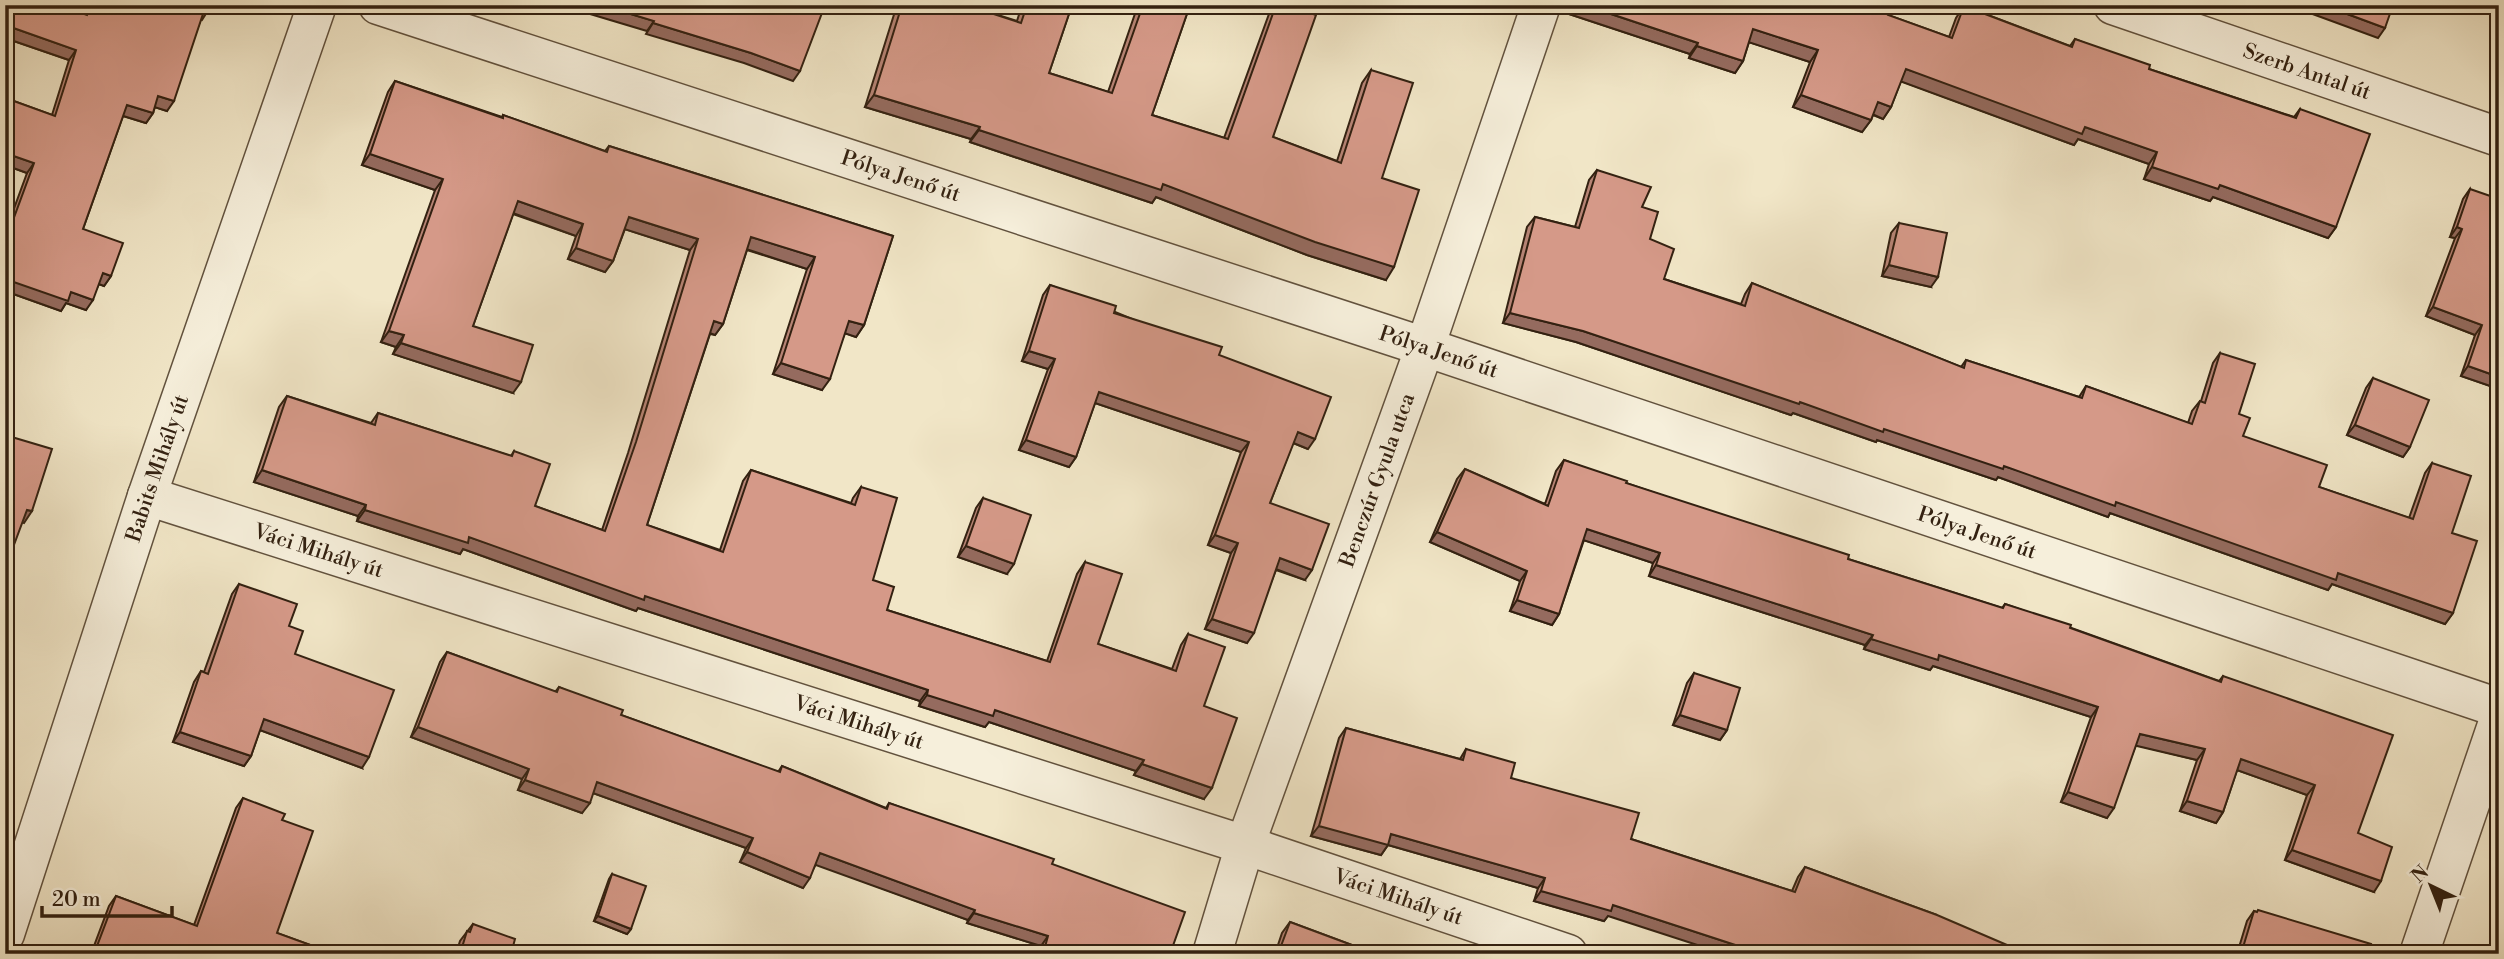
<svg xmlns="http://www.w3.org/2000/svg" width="2504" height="959" font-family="'Libre Bodoni',serif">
<rect width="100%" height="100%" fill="#f1e6c7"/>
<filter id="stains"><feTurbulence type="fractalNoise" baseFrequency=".00286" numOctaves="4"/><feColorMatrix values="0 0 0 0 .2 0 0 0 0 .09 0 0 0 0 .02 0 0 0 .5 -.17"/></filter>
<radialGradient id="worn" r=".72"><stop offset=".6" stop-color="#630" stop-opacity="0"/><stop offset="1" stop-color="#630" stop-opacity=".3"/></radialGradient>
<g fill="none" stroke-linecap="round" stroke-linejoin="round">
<defs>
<g id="minor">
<path id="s1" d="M378,5L1425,347L2499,708"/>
<path id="s2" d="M2113,5L2499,137"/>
<path id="s3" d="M147,496L1245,845L1568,954"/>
<path id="s4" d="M5,934L147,496L317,5"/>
<path id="s5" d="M1212,954L1245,845L1425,347L1541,5"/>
<path d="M2419,954L2499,719"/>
</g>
</defs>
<!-- minor casing -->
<use href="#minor" stroke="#62523e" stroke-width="41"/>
<!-- minor -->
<use href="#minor" stroke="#f6efdb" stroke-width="38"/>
</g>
<!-- wall -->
<g fill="#b78475" stroke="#332111" stroke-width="2">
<path d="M5,5L84,14L87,5H210L201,19L167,111L155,107L153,113L146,123L123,116L83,229L111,276L104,286L99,284L86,310L66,303L61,311L5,291V233L27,173L5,165V108L11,100L52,115L69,60L5,38Z"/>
<path d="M897,5H966L1017,21L1022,5H1072L1049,73L1108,92L1138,5H1190L1152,115L1224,138L1269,14L1275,5H1289L1273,137L1337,161L1362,83L1371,70L1382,178L1386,280L1307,255L1156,197L1152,203L970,142L971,139L865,107Z"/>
<path d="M1571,5H1891L1888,15L1949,37L1956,18L1964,6L2070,46L2075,39L2149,69L2294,117L2300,109L2336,227L2328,238L2213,197L2210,201L2144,179L2149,164L2078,139L2074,145L1901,81L1891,107L1883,119L1873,115L1871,120L1862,132L1793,107L1810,62L1749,42L1743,61L1735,73L1689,58L1690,54L1569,14Z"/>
<path d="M395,81L502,117L503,115L605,151L609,146L893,236L864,325L856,337L845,333L822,390L773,374L807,269L747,250L723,324L715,335L710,334L647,525L720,550L743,481L751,470L851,503L853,498L861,487L873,580L887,610L1047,661L1077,574L1085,562L1098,644L1172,669L1181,645L1188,634L1204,706V799L1134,775L1136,771L989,722L985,727L919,706L920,701L638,608L636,611L463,549L460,554L357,521L358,516L254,482L279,407L287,396L371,423L378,413L511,456L514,451L535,506L602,530L628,453L690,250L625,229L613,261L605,272L568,259L576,236L513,214L473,326L513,393L393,354L396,347L381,342L435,190L362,165L388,92Z"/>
<path d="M1597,170L1642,207L1650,239L1664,279L1741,304L1745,294L1752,283L1961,367L1966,360L2079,397L2086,386L2188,423L2192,411L2200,401H2201L2213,363L2220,353L2239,414L2243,436L2319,487L2409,518L2425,473L2432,463L2452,533L2453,613L2445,624L2332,584L2328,590L2110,513L2108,517L1998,477L1996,480L1877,440L1876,442L1793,413L1791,415L1576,342L1503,323L1527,227L1535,217L1575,227L1589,180Z"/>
<path d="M2470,189L2499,389L2461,376L2475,335L2426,316L2455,238L2450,237L2463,199Z"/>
<path d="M1899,223L1931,287L1882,276L1891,233Z"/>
<path d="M1050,285L1219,355L1308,449L1293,443L1270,503L1305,580L1276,570L1247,643L1205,629L1231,553L1208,545L1241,452L1095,403L1076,457L1069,467L1019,450L1048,369L1022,361L1043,295Z"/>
<path d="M2373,378L2410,447L2403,457L2347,435L2366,388Z"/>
<path d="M1564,460L1626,483L1848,559L2002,608L2005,604L2219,681L2223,676L2358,833L2374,892L2285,860L2307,795L2237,770L2223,812L2216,823L2180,811L2197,760L2136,745L2107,818L2061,802L2091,717L1933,666L1930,670L1864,649L1865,645L1649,576L1653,563L1584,540L1559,614L1552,625L1510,611L1520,581L1430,542L1457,479L1465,469L1545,504L1556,471Z"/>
<path d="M983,498L1007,574L958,557L976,508Z"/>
<path d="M239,584L289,626L295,654L362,768L260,730L251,756L244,766L173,742L194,682L201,671L204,672L232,594Z"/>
<path d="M447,652L555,692L559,687L621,715L778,772L782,766L886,808L889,803L1052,864L1170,954H1039L1041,946L967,923L968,920L816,864L803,888L740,862L746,848L593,793L582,813L518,790L522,779L411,737L440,662Z"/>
<path d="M1694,673L1727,730L1720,740L1673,725L1687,683Z"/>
<path d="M1346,728L1460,759L1466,749L1511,778L1631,839L1792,891L1798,877L1805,867L1937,915L1608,916L1604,921L1534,901L1538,888L1388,845L1381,855L1311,836L1339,738Z"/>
<path d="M243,798L282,820L277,933L335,954H91L109,906L116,896L194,925L236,808Z"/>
<path d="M612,874L631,929L627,934L594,921L609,879Z"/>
<path d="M2254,911L2368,954H2237L2247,921Z"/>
<path d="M1290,922L1376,954H1275L1282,933Z"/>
<path d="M473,924L511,954H456L460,941Z"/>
<path d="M2499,924V944L2492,942Z"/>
</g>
<!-- shaded-wall -->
<g fill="#956b5f" stroke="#332111" stroke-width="2">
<path d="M560,5H601L654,21L647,31Z"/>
<path d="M1575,5H1584L1698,43L1690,54L1569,14Z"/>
<path d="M2288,5H2323L2385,28L2378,38Z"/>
<path d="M205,8L209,9L202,20L198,18Z"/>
<path d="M653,23L751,53L800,71L793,81L744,63L646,34Z"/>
<path d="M5,25L76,50L69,60L5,38Z"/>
<path d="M1753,29L1818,50L1810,62L1745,41Z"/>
<path d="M1697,46L1743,61L1735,73L1689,58Z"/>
<path d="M1906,69L2085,127L2157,152L2149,164L2078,139L2074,145L1897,80Z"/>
<path d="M874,95L980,127L971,139L865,107Z"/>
<path d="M1801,95L1871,120L1862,132L1793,107Z"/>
<path d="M158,96L174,101L167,111L151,106Z"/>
<path d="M1878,102L1891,107L1883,119L1870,113Z"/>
<path d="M127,105L153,113L146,123L120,115Z"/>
<path d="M979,130L1163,184L1394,267L1386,280L1307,255L1156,197L1152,203L970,142Z"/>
<path d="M5,153L34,163L27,173L5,165Z"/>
<path d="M370,154L443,179L435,190L362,165Z"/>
<path d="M2152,167L2220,185L2336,227L2328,238L2213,197L2210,201L2144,179Z"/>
<path d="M518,201L583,224L576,236L510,212Z"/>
<path d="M629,217L698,239L690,250L621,228Z"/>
<path d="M2457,227L2462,229L2455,238L2450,237Z"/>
<path d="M751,237L815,257L807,269L743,248Z"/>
<path d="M576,248L613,261L605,272L568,259Z"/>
<path d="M1889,265L1938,277L1931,287L1882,276Z"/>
<path d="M103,273L111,276L104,286L96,283Z"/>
<path d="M5,279L71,292L93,300L86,310L66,303L61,311L5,291Z"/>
<path d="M2433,307L2482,325L2475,335L2426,316Z"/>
<path d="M1510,313L1583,331L1800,402L2004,466L2338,573L2453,613L2445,624L2332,584L2328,590L2110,513L2108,517L1998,477L1996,480L1877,440L1876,442L1793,413L1791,415L1576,342L1503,323Z"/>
<path d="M714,321L723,324L715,335L707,332Z"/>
<path d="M849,321L864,325L856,337L841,332Z"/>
<path d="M389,331L404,335L396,347L381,342Z"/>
<path d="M401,343L521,382L513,393L393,354Z"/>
<path d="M1029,351L1055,359L1048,369L1022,361Z"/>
<path d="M781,363L830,379L822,390L773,374Z"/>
<path d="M2468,366L2499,377V389L2461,376Z"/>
<path d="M1099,392L1249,442L1241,452L1092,402Z"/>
<path d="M2355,425L2410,447L2403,457L2347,435Z"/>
<path d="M1298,432L1315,439L1308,449L1291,442Z"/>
<path d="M1026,440L1076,457L1069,467L1019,450Z"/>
<path d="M262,470L366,505L358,516L254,482Z"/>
<path d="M27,510L32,511L24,523L19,521Z"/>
<path d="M365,510L469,537L928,690L920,701L638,608L636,611L463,549L460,554L357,521Z"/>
<path d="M1587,529L1660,553L1653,563L1580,539Z"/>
<path d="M1437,532L1527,571L1520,581L1430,542Z"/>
<path d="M1215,535L1238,543L1231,553L1208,545Z"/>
<path d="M966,546L1014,564L1007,574L958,557Z"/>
<path d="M1280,558L1312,570L1305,580L1273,568Z"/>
<path d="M1656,565L1873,635L1865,645L1649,576Z"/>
<path d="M1517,600L1559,614L1552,625L1510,611Z"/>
<path d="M1212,619L1254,633L1247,643L1205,629Z"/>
<path d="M1871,639L1939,655L2098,707L2091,717L1933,666L1930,670L1864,649Z"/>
<path d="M927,695L995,710L1144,760L1136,771L989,722L985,727L919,706Z"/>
<path d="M1680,715L1727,730L1720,740L1673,725Z"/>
<path d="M264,719L369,757L362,768L257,729Z"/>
<path d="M418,727L529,769L522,779L411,737Z"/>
<path d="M180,732L251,756L244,766L173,742Z"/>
<path d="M2140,734L2205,749L2197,760L2133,745Z"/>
<path d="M2241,759L2315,785L2307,795L2234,769Z"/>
<path d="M1142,764L1212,788L1204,799L1134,775Z"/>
<path d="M525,780L590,803L582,813L518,790Z"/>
<path d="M597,782L753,838L746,848L590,792Z"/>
<path d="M2068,792L2114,808L2107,818L2061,802Z"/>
<path d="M2187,801L2223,812L2216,823L2180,811Z"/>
<path d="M1319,826L1391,834L1545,878L1538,888L1388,845L1381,855L1311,836Z"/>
<path d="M2292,850L2381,881L2374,892L2285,860Z"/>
<path d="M747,852L810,878L803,888L740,862Z"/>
<path d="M820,853L975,910L968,920L813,864Z"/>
<path d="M1541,891L1613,905L1763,954H1725L1608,916L1604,921L1534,901Z"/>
<path d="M974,913L1048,936L1041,946L967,923Z"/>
<path d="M598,916L631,929L627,934L594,921Z"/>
<path d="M2499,933V944L2492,942Z"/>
</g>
<!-- building -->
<g fill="#d59988" stroke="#332111" stroke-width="2">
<path d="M5,5H59L87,15L91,5H210L209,9L205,8L174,101L158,96L153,113L127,105L83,229L123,243L111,276L103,273L93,300L71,292L68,301L5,279V242L34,163L5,153V116L11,100L55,116L76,50L5,25Z"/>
<path d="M601,5H825L800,71L751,53L653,23L654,21Z"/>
<path d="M902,5H966L1021,23L1027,5H1072L1049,73L1112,93L1143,5H1190L1152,115L1228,139L1276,5H1289L1316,15L1273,137L1341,163L1371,70L1413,83L1382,178L1419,190L1394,267L1315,242L1163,184L1161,190L979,130L980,127L874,95Z"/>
<path d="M1584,5H1891L1888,15L1952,38L1964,6L2072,47L2075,39L2150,65L2149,69L2296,118L2300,109L2370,134L2336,227L2220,185L2218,189L2152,167L2157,152L2085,127L2082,134L1906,69L1891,107L1878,102L1871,120L1801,95L1818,50L1753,29L1743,61L1697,46L1698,43Z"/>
<path d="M2323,5H2393L2385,28Z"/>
<path d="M395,81L503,118V115L607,152L609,146L893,236L864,325L849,321L830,379L781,363L815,257L751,237L723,324L714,321L647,525L723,552L751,470L855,505L861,487L897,498L873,580L894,587L887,610L1050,662L1085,562L1122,574L1098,644L1176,671L1188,634L1225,647L1204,706L1237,718L1212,788L1142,764L1144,760L995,710L993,716L927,695L928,690L645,596L644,600L469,537L468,543L365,510L366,505L262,470L287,396L375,425L378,413L512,456L514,451L550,464L535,506L605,531L636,442L698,239L629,217L613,261L576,248L583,224L518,201L473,326L533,345L521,382L401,343L404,335L389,331L443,179L370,154Z"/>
<path d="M1597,170L1651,187L1642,207L1658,212L1650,239L1674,249L1664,279L1745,306L1752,283L1964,368L1966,360L2082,398L2086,386L2192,424L2200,401L2205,403L2220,353L2255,364L2239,414L2250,418L2243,436L2327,465L2319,487L2413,519L2432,463L2471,476L2452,533L2477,541L2453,613L2338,573L2336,580L2116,502L2115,506L2004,466L2003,469L1884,429L1883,432L1800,402L1799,404L1583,331L1510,313L1535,217L1579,228Z"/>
<path d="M2470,189L2499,199V377L2468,366L2482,325L2433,307L2462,229L2457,227Z"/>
<path d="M1899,223L1947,233L1938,277L1889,265Z"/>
<path d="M1050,285L1116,306L1114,313L1222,347L1219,355L1331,397L1315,439L1298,432L1270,503L1329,524L1312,570L1280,558L1254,633L1212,619L1238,543L1215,535L1249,442L1099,392L1076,457L1026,440L1055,359L1029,351Z"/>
<path d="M2373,378L2429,400L2410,447L2355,425Z"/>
<path d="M5,435L52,449L32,511L27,510L5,569Z"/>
<path d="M1564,460L1627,481L1626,483L1849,555L1848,559L2003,608L2005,604L2071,625L2070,628L2221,682L2223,676L2393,735L2358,833L2392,847L2381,881L2292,850L2315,785L2241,759L2223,812L2187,801L2205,749L2140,734L2114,808L2068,792L2098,707L1939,655L1938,660L1871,639L1873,635L1656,565L1660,553L1587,529L1559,614L1517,600L1527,571L1437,532L1465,469L1548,506Z"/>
<path d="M983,498L1031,515L1014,564L966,546Z"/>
<path d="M239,584L297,604L289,626L303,631L295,654L394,690L369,757L264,719L251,756L180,732L201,671L208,674Z"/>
<path d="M447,652L557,692L559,687L623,710L621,715L780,772L782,766L887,809L889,803L1054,859L1052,864L1185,912L1170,954H1091L1085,951L1084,954H1043L1048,936L974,913L975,910L820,853L810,878L747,852L753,838L597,782L590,803L525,780L529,769L418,727Z"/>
<path d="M1694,673L1740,688L1727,730L1680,715Z"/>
<path d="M1346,728L1463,760L1466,749L1515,763L1511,778L1639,813L1631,839L1795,892L1805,867L1937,915L2028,954H1763L1613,905L1611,911L1541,891L1545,878L1391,834L1388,845L1319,826Z"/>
<path d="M243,798L285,814L282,820L313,831L277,933L335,954H94L116,896L197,926Z"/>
<path d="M612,874L646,886L631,929L598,916Z"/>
<path d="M2258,910L2371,944L2368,954H2241L2254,911L2257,912Z"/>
<path d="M1290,922L1376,954H1278Z"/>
<path d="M473,924L515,939L511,954H460L467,931L470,932Z"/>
</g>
<g text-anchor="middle" stroke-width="6" stroke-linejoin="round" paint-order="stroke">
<!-- street labels -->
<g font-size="21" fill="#332111" stroke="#f6efdb">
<text dy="7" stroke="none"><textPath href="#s2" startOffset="205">Szerb Antal út</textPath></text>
<text dy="7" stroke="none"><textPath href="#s1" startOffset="550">Pólya Jenő út</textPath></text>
<text dy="7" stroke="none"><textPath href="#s1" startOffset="1116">Pólya Jenő út</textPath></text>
<text dy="7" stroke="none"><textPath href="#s4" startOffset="490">Babits Mihály út</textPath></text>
<text dy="7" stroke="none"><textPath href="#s5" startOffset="502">Benczúr Gyula utca</textPath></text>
<text dy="7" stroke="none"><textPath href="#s1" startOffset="1684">Pólya Jenő út</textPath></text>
<text dy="7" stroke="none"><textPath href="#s3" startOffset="180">Váci Mihály út</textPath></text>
<text dy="7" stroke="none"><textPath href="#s3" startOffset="747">Váci Mihály út</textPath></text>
<text dy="7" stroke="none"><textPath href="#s3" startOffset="1314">Váci Mihály út</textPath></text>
</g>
</g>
<!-- margin -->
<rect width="2504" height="959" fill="none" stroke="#f1e6c7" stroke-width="28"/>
<rect x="7" y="7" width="2490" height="945" fill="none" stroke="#332111" stroke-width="3.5"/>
<rect x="14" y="14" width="2476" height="931" fill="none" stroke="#332111" stroke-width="2"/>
<!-- north arrow -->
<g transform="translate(2431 886) rotate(317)" stroke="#f6efdb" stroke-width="5" paint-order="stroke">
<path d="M0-5L12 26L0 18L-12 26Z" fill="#332111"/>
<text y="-10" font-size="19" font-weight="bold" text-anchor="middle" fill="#332111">N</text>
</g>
<!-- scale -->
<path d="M42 906v10h130v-10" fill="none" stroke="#332111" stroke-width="3.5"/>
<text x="52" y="906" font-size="21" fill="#332111" stroke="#f6efdb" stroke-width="5" paint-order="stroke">20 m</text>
<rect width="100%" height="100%" filter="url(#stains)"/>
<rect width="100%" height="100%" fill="url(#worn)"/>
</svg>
